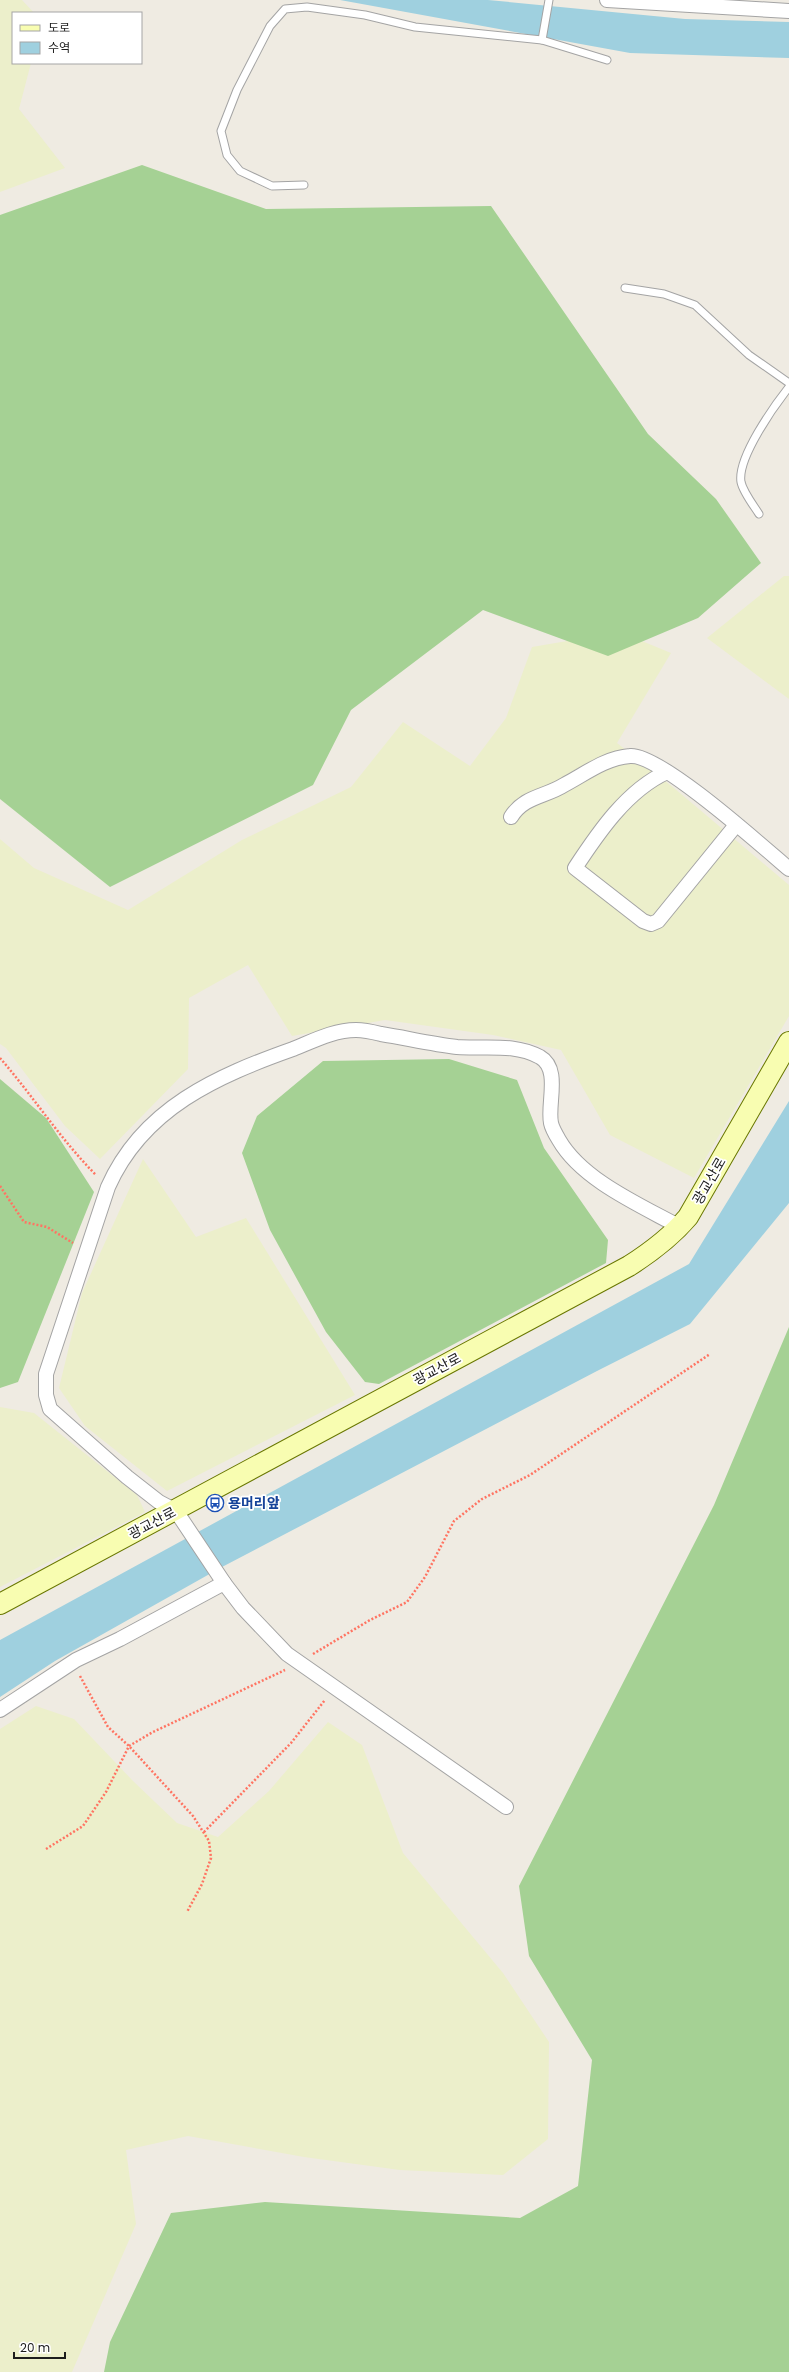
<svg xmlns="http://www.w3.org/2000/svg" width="789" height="2372" font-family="Poppins,'Noto Sans KR',sans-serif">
<rect width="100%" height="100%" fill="#efebe2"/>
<!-- farmland -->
<g fill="#ecefcb">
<path d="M0,0H22L34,13H13V63H31L19,109L65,168L0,192Z"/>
<path d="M784,576H789V699L707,638Z"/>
<path d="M620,632L671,653L617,743L674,788L789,885V1016L694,1178L610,1135L561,1050L493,1035L385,1020L292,1036L248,965L189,998L188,1069L100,1159L65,1126L6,1048L0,1044V839L34,868L128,910L242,840L351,787L403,722L470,766L506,718L532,647Z"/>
<path d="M143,1159L196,1237L246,1218L355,1395L167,1491L85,1426L59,1388L82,1293Z"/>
<path d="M0,1407L34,1413L137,1495L145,1512L0,1587Z"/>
<path d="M36,1706L74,1719L133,1781L177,1823L218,1837L269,1791L328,1722L362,1745L403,1853L503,1973L549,2042L548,2139L503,2175L400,2170L304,2157L188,2136L126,2150L136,2224L72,2372H0V1729Z"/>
</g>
<!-- forest -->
<g fill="#a5d194">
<path d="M142,165L266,209L491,206L648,434L716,499L761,563L698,618L608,656L483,610L351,710L313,785L110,887L0,799V215Z"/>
<path d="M449,1059L517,1080L544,1148L608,1240L606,1263L379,1384L365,1382L326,1332L270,1230L242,1153L257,1116L323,1061Z"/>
<path d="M0,1079L46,1118L94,1192L18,1382L0,1388Z"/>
<path d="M789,1327V2372H104L110,2342L171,2213L265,2202L520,2218L578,2186L592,2060L529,1956L519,1886L714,1505Z"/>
</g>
<!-- water -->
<g fill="#9fd0df">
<path d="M340,0H488L685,19L789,22V58L630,53Z"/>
<path d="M789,1101V1203L690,1324L597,1371L222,1567L55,1661L0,1697V1640L689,1264Z"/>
</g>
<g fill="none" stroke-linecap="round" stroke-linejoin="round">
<defs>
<g id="lane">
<path d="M542,40L549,0"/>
<path d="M304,185L272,186L240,171L227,155L221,131L237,90L270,26L285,9L307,7L365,15L415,27L542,40L607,60"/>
<path d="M625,288L664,294L695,305L749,355L789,383"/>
<path d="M759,514C754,506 743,492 741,482C737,458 774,406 789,387"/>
</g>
<g id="street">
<path d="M607,0L789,11"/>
<path d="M667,772C627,790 598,833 575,868L643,921L651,924L658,921L736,825"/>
<path d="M511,817C524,796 545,797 564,785C585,774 605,758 630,756C659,753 763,847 789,869"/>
<path d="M224,1583L243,1608L287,1654L506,1807"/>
<path d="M0,1710L76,1660L120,1639L224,1583L176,1511L159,1502L127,1477L50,1409L46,1395V1374L108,1187C143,1108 217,1076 293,1049C313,1041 334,1030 356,1030C364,1030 373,1032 381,1034C406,1038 432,1044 457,1047C486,1049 514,1043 540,1057C561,1069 547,1104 551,1123C552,1128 556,1135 559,1140C582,1180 640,1205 680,1227"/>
</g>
<path id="secondary" d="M0,1604L629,1266C651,1252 671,1237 688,1217L789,1042"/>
</defs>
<!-- lane casing -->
<use href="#lane" stroke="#a4a4a4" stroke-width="9"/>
<!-- street casing -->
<use href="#street" stroke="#a4a4a4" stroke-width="16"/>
<!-- secondary casing -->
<use href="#secondary" stroke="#697700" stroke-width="22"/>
<!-- path -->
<g stroke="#ff7462" stroke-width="2.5" stroke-dasharray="2 2" stroke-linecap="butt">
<path d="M0,1058C33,1096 61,1140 96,1175"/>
<path d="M0,1186L24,1222L47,1227L73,1243"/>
<path d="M313,1654L370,1620L407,1602L425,1577L454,1521L482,1499L530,1475L710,1354"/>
<path d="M80,1676L108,1727L129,1746L193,1816L209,1841L211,1858L202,1884L187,1912"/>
<path d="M204,1832L291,1743L325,1700"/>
<path d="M46,1849L83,1826L106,1792L129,1746L153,1732L285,1670"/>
</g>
<!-- lane -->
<use href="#lane" stroke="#fff" stroke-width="7"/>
<!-- street -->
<use href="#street" stroke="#fff" stroke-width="14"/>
<!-- secondary -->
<use href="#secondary" stroke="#f8fdb1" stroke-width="20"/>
</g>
<!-- icons -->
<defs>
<symbol id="bus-ring" viewBox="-11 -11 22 22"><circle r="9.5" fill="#fff" stroke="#1a4fb4" stroke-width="1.5"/><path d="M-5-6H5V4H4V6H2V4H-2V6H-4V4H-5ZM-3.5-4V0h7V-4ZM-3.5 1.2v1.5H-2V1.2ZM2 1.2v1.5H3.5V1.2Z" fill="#1a4fb4"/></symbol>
</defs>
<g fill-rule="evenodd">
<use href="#bus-ring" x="205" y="1493" width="20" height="20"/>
</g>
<g text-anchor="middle" stroke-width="3.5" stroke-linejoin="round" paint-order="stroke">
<!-- street labels -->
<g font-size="14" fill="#1d1d1d" stroke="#fff">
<text transform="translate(709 1181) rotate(-60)" y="5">광교산로</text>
<text transform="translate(437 1369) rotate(-28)" y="5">광교산로</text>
<text transform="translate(152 1523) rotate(-28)" y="5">광교산로</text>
</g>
<!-- transit labels -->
<g font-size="14" font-weight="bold" fill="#164399" stroke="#fff" text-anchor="start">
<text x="228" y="1508">용머리앞</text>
</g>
</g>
<!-- legend -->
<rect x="12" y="12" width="130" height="52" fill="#ffffff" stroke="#a5a5a5"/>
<rect x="20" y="25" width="20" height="6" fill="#f8fdb1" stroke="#a5a5a5"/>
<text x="48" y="32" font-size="12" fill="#1d1d1d">도로</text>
<rect x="20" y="42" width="20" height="12" fill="#9fd0df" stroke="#a5a5a5"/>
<text x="48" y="52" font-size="12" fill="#1d1d1d">수역</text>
<!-- scale -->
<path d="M14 2352v6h51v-6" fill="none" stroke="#1d1d1d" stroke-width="2"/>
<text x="20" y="2352" font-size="12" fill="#1d1d1d" stroke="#ffffff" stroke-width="3" paint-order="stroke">20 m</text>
</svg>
